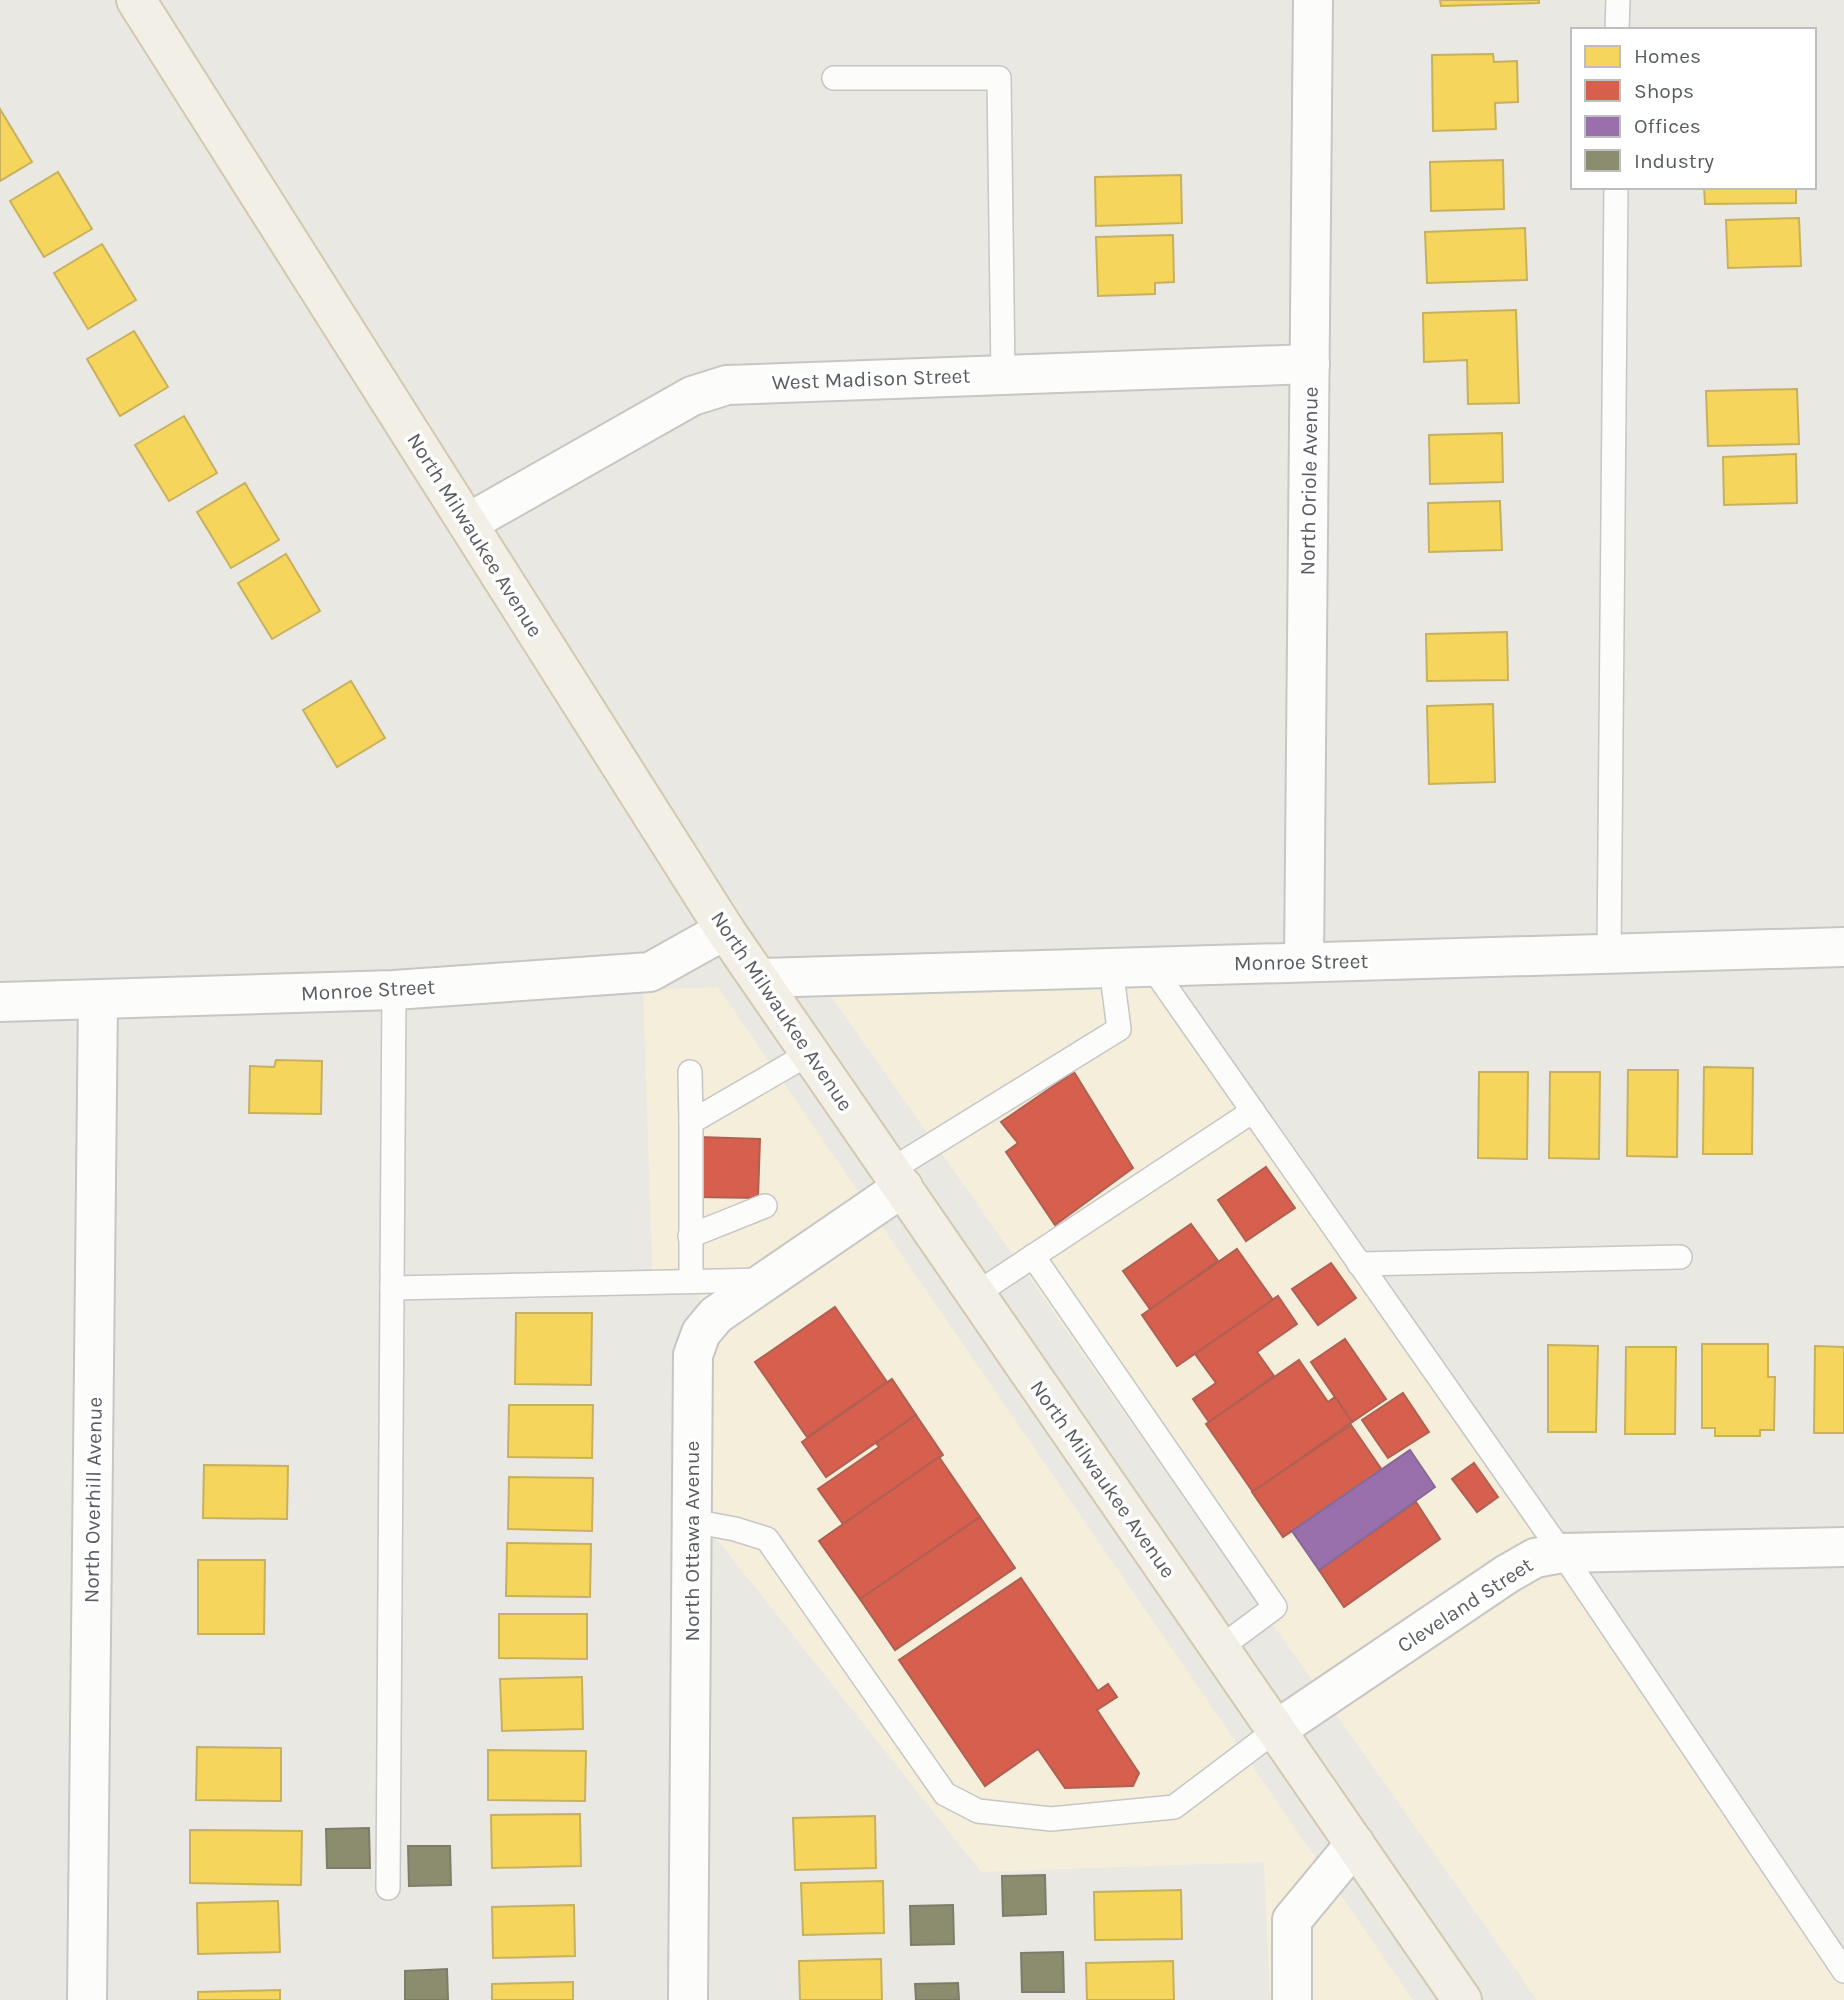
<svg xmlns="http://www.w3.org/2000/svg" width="1844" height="2000" font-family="Karla,sans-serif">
<rect width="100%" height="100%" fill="#e9e8e3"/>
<!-- commercial -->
<g fill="#f5eedb">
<path d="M1159,959L1844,1949V2000H1537L814,972Z"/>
<path d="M718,987L1413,2000H1270L1264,1862L981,1872L700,1518V1289L653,1288L643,990Z"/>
</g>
<!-- homes -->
<g fill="#f6d55c" stroke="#c7b15e" stroke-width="2">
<path d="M1440,0H1539V3L1441,6Z"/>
<path d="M1493,54L1494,62L1517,61L1518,102L1495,103L1496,129L1433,131L1432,55Z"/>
<path d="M0,109L32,162L0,181Z"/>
<path d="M1503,160L1504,209L1431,211L1430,162Z"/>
<path d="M58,172L92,229L44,257L10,201Z"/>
<path d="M1181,175L1182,223L1096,226L1095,177Z"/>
<path d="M1704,187H1796V203L1705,204Z"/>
<path d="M1799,218L1801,266L1728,268L1726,220Z"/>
<path d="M1525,228L1527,280L1427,283L1425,232Z"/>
<path d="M1173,235L1174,282L1155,283V294L1098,296L1096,237Z"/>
<path d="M102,244L136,300L88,329L54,273Z"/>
<path d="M1516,310L1519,403L1468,404L1467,360L1424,362L1423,313Z"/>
<path d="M134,331L168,387L120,416L87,359Z"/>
<path d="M1797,389L1799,444L1708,446L1706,391Z"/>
<path d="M184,416L217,473L169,501L135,445Z"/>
<path d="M1502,433L1503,482L1430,484L1429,435Z"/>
<path d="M1796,454L1797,503L1724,505L1723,457Z"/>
<path d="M245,483L279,540L231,568L197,512Z"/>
<path d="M1500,501L1502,550L1429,552L1428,503Z"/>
<path d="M286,554L320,611L272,639L238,583Z"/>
<path d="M1507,632L1508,680L1427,681L1426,634Z"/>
<path d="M351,681L385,738L337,767L303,710Z"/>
<path d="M1493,704L1495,782L1429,784L1427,706Z"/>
<path d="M276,1060L322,1061L321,1114L249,1113L250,1066L274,1067Z"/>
<path d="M1704,1067L1753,1068L1752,1154H1703Z"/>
<path d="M1628,1070H1678L1677,1157L1627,1156Z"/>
<path d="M1479,1072H1528L1527,1159L1478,1158Z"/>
<path d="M1550,1072H1600L1599,1159L1549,1158Z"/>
<path d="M516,1313H592L591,1385L515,1384Z"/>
<path d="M1702,1344H1768V1377H1775L1774,1430H1760V1436H1715V1428H1702Z"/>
<path d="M1548,1345L1598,1346L1596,1432H1548Z"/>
<path d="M1815,1346L1844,1347V1433H1814Z"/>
<path d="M1626,1347H1676L1675,1434H1625Z"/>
<path d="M509,1405H593L592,1458L508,1457Z"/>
<path d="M204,1465L288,1466L287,1519L203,1518Z"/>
<path d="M509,1477L593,1478L592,1531L508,1529Z"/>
<path d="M507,1543L591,1544L590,1597L506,1596Z"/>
<path d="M198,1560H265L264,1634H198Z"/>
<path d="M499,1614H587V1659L499,1658Z"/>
<path d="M582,1677L583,1729L502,1731L500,1679Z"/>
<path d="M197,1747L281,1748V1801L196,1800Z"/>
<path d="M488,1750L586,1751L585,1801L488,1800Z"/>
<path d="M580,1814L581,1866L492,1868L491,1815Z"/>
<path d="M875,1816L876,1868L795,1870L793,1818Z"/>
<path d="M190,1830L302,1831L301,1885L190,1883Z"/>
<path d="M883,1881L884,1933L803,1935L801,1883Z"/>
<path d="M1181,1890L1182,1939L1095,1940L1094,1892Z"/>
<path d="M278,1901L280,1952L198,1954L197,1903Z"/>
<path d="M574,1905L575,1956L493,1958L492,1907Z"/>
<path d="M881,1959L882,2000H800L799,1961Z"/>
<path d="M1173,1961L1174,2000H1087L1086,1963Z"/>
<path d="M573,1982V2000H492V1984Z"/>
<path d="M280,1990V2000H198V1992Z"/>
</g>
<!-- shops -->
<g fill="#d6604d" stroke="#b05f53" stroke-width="2">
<path d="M1074,1072L1133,1168L1055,1225L1006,1152L1018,1143L1001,1122Z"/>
<path d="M699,1137L760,1139L758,1198L697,1197Z"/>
<path d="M1266,1167L1295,1208L1246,1241L1218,1200Z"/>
<path d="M1191,1224L1218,1261L1150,1309L1123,1271Z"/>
<path d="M1237,1249L1273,1300L1177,1366L1142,1315Z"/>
<path d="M1331,1263L1356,1298L1318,1325L1292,1289Z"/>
<path d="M1278,1296L1297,1324L1257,1352L1274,1376L1209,1422L1193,1399L1216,1383L1195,1354Z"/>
<path d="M835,1307L887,1382L807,1437L755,1362Z"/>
<path d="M1345,1339L1386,1399L1352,1422L1311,1362Z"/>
<path d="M1299,1360L1328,1402L1335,1397L1352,1422L1253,1492L1206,1424Z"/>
<path d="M892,1379L916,1415L826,1477L802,1442Z"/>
<path d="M1403,1393L1429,1432L1388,1458L1362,1420Z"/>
<path d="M916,1415L943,1455L843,1524L818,1489L879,1447L876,1443Z"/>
<path d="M1351,1425L1382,1470L1283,1537L1252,1492Z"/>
<path d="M939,1457L980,1517L860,1599L819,1541Z"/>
<path d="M1474,1463L1498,1497L1477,1512L1452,1479Z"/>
<path d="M1416,1502L1440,1539L1344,1607L1319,1570Z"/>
<path d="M980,1517L1015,1568L895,1650L860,1599Z"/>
<path d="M1021,1578L1098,1691L1108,1684L1117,1697L1097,1710L1139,1773L1133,1786L1065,1788L1038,1749L985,1786L899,1660Z"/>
</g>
<!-- offices -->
<path fill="#9970ab" stroke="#866a95" stroke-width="2" d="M1410,1450L1435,1487L1319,1570L1292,1531Z"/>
<!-- industry -->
<g fill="#8c8c6e" stroke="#7d7e6a" stroke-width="2">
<path d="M369,1828L370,1868H327L326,1829Z"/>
<path d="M408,1846H450L451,1885L409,1886Z"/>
<path d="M1045,1875L1046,1914L1003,1916L1002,1876Z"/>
<path d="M953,1905L954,1944L911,1945L910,1906Z"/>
<path d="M1063,1952L1064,1992H1022L1021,1953Z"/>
<path d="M447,1969L448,2000H405V1971Z"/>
<path d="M958,1983L959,2000H916L915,1984Z"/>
</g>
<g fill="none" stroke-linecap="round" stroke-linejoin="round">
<defs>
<g id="service">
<path d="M1617,30L1618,0"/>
<path d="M834,78H999L1003,375"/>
<path d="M1609,955L1616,187"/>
<path d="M1152,967L1562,1553L1844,1971"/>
<path d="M690,1072L691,1122"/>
<path d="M891,1170L1119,1029L1111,968"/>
<path d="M690,1236L765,1206"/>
<path d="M1033,1256L1275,1607L1220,1648"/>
<path d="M1359,1264L1680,1257"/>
<path d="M691,1280V1122L810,1053"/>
<path d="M392,1288L765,1280"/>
<path d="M976,1294L1253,1111"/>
<path d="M692,1521L735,1529L767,1539L945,1794L978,1811L1051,1819L1174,1807L1276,1730"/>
<path d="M388,1888L394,990"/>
</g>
<g id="minor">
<path d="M468,523L692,396L727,385L1310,364"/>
<path d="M1304,962L1313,0"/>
<path d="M759,978L1844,947"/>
<path d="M0,1002L394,990L650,972L725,930"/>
<path d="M1276,1730L1507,1574L1535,1558L1562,1553L1844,1547"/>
<path d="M87,2000L98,1000"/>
<path d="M688,2000L693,1355L701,1333L716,1315L903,1187"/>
<path d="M1292,2000V1920L1355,1844"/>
</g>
<path id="primary" d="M136,0L725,930L1462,2000"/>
</defs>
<!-- service casing -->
<use href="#service" stroke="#c6c6c5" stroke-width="26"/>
<!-- minor casing -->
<use href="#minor" stroke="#c6c6c5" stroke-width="42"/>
<!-- primary casing -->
<use href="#primary" stroke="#d1c8b0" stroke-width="42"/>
<!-- service -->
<use href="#service" stroke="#fcfcfb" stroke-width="23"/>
<!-- minor -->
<use href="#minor" stroke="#fcfcfb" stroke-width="38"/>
<!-- primary -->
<use href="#primary" stroke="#f2f0e6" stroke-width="38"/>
</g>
<g text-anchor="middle" stroke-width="7" stroke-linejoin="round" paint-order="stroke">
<!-- street labels -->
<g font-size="21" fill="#595d61" stroke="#fff">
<text transform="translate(871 379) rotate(-2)" y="7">West Madison Street</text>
<text transform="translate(1309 481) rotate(-89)" y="7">North Oriole Avenue</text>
<text transform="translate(475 535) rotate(58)" y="7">North Milwaukee Avenue</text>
<text transform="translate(1301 962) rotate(-1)" y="7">Monroe Street</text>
<text transform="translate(368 990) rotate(-3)" y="7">Monroe Street</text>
<text transform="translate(782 1011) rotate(56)" y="7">North Milwaukee Avenue</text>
<text transform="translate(1103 1479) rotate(55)" y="7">North Milwaukee Avenue</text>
<text transform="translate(93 1500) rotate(-89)" y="7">North Overhill Avenue</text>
<text transform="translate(692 1541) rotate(-90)" y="7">North Ottawa Avenue</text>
<text transform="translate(1465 1605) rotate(-33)" y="7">Cleveland Street</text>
</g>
</g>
<!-- legend -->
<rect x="1571" y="28" width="245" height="161" fill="#ffffff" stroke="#bdbec0" stroke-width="2"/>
<rect x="1585" y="46" width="35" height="21" fill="#f6d55c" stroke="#bdbec0" stroke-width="2"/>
<text x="1634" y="63" font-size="21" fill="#595d61">Homes</text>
<rect x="1585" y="80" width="35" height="21" fill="#d6604d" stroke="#bdbec0" stroke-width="2"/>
<text x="1634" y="98" font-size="21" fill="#595d61">Shops</text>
<rect x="1585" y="116" width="35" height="21" fill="#9970ab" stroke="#bdbec0" stroke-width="2"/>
<text x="1634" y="133" font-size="21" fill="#595d61">Offices</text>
<rect x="1585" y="150" width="35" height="21" fill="#8c8c6e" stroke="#bdbec0" stroke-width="2"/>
<text x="1634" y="168" font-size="21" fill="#595d61">Industry</text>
</svg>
